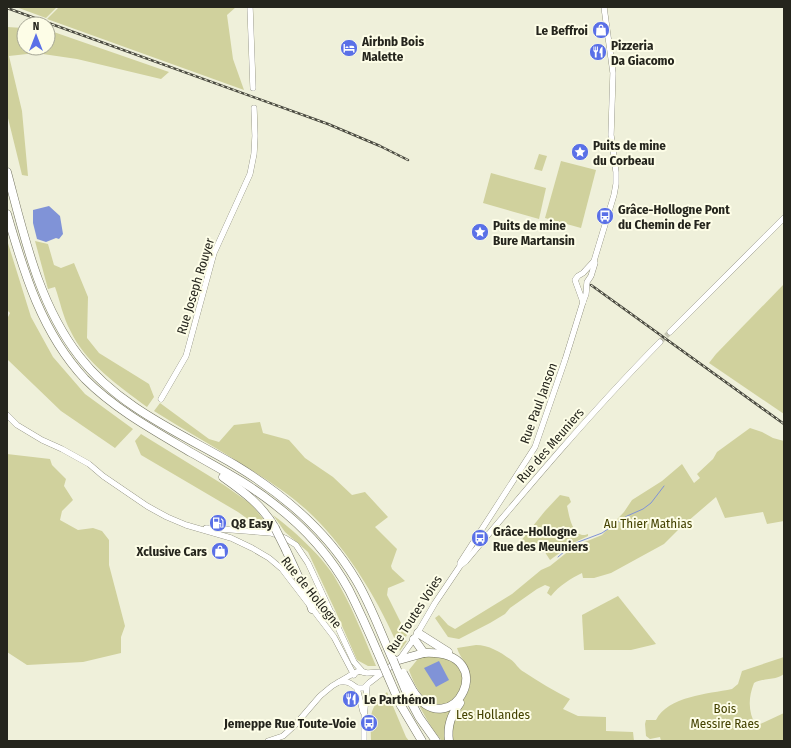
<svg xmlns="http://www.w3.org/2000/svg" width="791" height="748" font-family="'Fira Sans Condensed',sans-serif">
<rect width="100%" height="100%" fill="#eff0da"/>
<!-- green -->
<g fill="#d0d19d">
<path d="M16,7H57L46,18Z"/>
<path d="M236,7L227,15L233,59L244,90L47,19L58,8Z"/>
<path d="M7,27L24,28V48H48V30L169,72L161,79L77,59L36,53L9,56L22,111L28,176L22,175L7,114Z"/>
<path d="M539,154L547,156L542,171L534,169Z"/>
<path d="M561,161L596,170L581,228L545,218Z"/>
<path d="M491,173L546,188L539,219L483,203Z"/>
<path d="M7,240L31,317L53,357L85,394L133,429L115,448L61,411L8,360L7,319L10,313L7,310Z"/>
<path d="M35,241L48,244L54,265L61,268L74,263L88,297L87,338L99,353L149,384L154,397L147,407C118,385 86,364 70,330C63,317 60,301 55,287L48,289Z"/>
<path d="M784,284V414L709,363L716,354Z"/>
<path d="M160,403L209,439L219,442L234,425L260,422L263,433L289,440L305,458L333,477L352,495L365,492L388,517L375,527L397,549L391,566L392,569L405,581L388,588L387,595L407,635L404,640L407,641L400,651C381,605 349,551 313,516C293,496 269,481 245,466C215,447 184,430 154,411Z"/>
<path d="M750,428L762,432L773,438L784,441V521L767,524L763,512L725,518L716,497L680,528L664,544L611,573L594,578H583L582,573C570,579 560,585 551,596L547,593L550,587L545,585L537,589L510,608L505,614L490,623L459,639L448,637L435,618L439,615L448,625L455,629L512,594L541,570L550,566L575,546L602,535L624,512L632,500L662,481L682,464L694,483L700,478L697,474L713,459L717,452Z"/>
<path d="M141,434L224,485L251,504L268,525H256L238,512L141,455L135,441Z"/>
<path d="M7,454L50,459L52,465L66,479L64,486L73,500L62,511L60,520L78,530L93,528L102,531L109,540V565L125,626L121,637V653L83,662L27,665L7,652Z"/>
<path d="M560,495L569,497L571,502L567,506C569,514 571,532 582,535C584,535 586,535 588,534V536L573,543L550,560L539,543L521,549L516,547L545,511Z"/>
<path d="M273,515C293,530 320,554 334,576C351,604 363,635 376,666H368L357,660L335,610L308,552L285,532Z"/>
<path d="M618,596L656,644L631,650H584L582,615Z"/>
<path d="M476,645C489,645 500,652 510,659C516,663 518,669 524,672C539,682 554,691 570,699L563,709L578,716L606,717V731L633,732L634,741H451C450,730 455,715 461,705C466,695 472,688 470,676C469,666 460,658 457,648Z"/>
<path d="M436,654L458,663L465,680C462,686 460,692 456,697C454,700 449,702 446,704C426,712 414,684 409,670L421,655Z"/>
<path d="M784,657C784,662 785,669 784,673C781,680 762,678 754,683C748,698 748,712 756,726L784,713V741H661L660,737L650,739L646,736L645,724L646,720H656C668,696 708,694 732,689L738,684L742,671Z"/>
<path d="M387,692L406,737L409,741H371C371,716 367,710 387,692Z"/>
<path d="M415,698L452,708L448,741H442C431,728 423,713 415,698Z"/>
</g>
<!-- water -->
<g fill="#8093d7">
<path d="M49,206L60,216L63,234L59,239L56,238L46,242L37,239L33,223V210Z"/>
<path d="M439,661L449,680L436,687L424,668Z"/>
</g>
<g fill="none" stroke-linecap="round" stroke-linejoin="round">
<!-- stream -->
<path stroke="#8093d7" stroke-width="1" d="M558,557L573,544L602,533L627,516L643,509L651,503L664,486"/>
<!-- minor-tunnel -->
<path stroke="#c7c7b4" stroke-width="5.5" stroke-dasharray="5.5 3" stroke-linecap="butt" d="M660,342L670,332"/>
<defs>
<g id="minor">
<path d="M250,7L253,88"/>
<path d="M583,302L575,280L578,276L583,273L594,261"/>
<path d="M670,332L784,218"/>
<path d="M161,399L186,356L214,253L250,174L254,154L255,136L254,108"/>
<path d="M7,415L17,425L42,440L62,449L89,464L103,476L147,506L167,517L186,525L231,538L252,548L269,558L282,569L334,637L354,675"/>
<path d="M206,528L271,533L285,538L296,545L308,563L354,662L363,672"/>
<path d="M461,565L466,561C529,486 592,411 660,342"/>
<path d="M319,617L327,616L332,613"/>
<path d="M339,682C349,681 350,683 357,688H364L369,683L399,660L414,639L435,603L460,566V563L535,447L565,360L583,302L586,294L587,282L591,276L595,263L594,261L614,195L616,184V172L611,135L613,73L604,7"/>
<path d="M357,688L363,712"/>
<path d="M268,741L283,736L295,725L320,696L332,686L349,676L359,671L367,673L383,672"/>
<path d="M364,741V718L367,687"/>
</g>
<g id="highway">
<path d="M7,172C24,235 38,303 79,356C118,407 180,433 235,465C283,494 327,531 356,580C371,605 381,634 393,660"/>
<path d="M7,214C24,273 42,333 85,379C116,410 155,431 192,453C220,469 249,484 274,504C304,527 331,557 349,590C359,610 368,630 377,651"/>
<path d="M223,477C244,492 262,505 275,528"/>
<path d="M286,550L310,602L312,609"/>
<path d="M418,633L448,652"/>
<path d="M399,660L424,653"/>
<path d="M413,691C451,748 505,649 424,653L414,639"/>
<path d="M408,696L419,717L436,741"/>
<path d="M400,704L422,741"/>
<path d="M449,741C447,726 451,715 460,703"/>
</g>
</defs>
<!-- minor casing -->
<use href="#minor" stroke="#737360" stroke-width="6"/>
<!-- highway casing -->
<use href="#highway" stroke="#737360" stroke-width="9"/>
<!-- minor -->
<use href="#minor" stroke="#fff" stroke-width="5.5"/>
<!-- highway -->
<use href="#highway" stroke="#fff" stroke-width="8"/>
<defs>
<g id="rail">
<path d="M7,8L328,124L380,146L408,160"/>
<path d="M591,285L784,424"/>
</g>
</defs>
<!-- rail casing -->
<use href="#rail" stroke="#4a4a40" stroke-width="2.5"/>
<!-- rail -->
<use href="#rail" stroke="#fdfde7" stroke-width="1" stroke-dasharray="3" stroke-linecap="butt"/>
<defs>
<g id="highway-bridge">
<path d="M275,528L286,550"/>
<path d="M377,651L400,704"/>
<path d="M393,660L408,696"/>
<path d="M403,673L413,691"/>
</g>
</defs>
<!-- highway-bridge casing -->
<use href="#highway-bridge" stroke="#737360" stroke-width="9" stroke-linecap="butt"/>
<!-- highway-bridge -->
<use href="#highway-bridge" stroke="#fff" stroke-width="8"/>
</g>
<!-- icons -->
<defs>
<symbol id="shop-disc" viewBox="-11 -11 22 22"><circle r="9.5" fill="#5a70e7" stroke="#fdfde7"/><path d="M-5-2.5h2.3a2.7 3.5 0 0 1 5.4 0H5L5.5 6h-11ZM-1.5-2.5h3a1.5 2.3 0 0 0-3 0Z" fill="#fff"/></symbol>
<symbol id="hotel-disc" viewBox="-11 -11 22 22"><circle r="9.5" fill="#5a70e7" stroke="#fdfde7"/><path d="M-6-4.5h1.5V1H6V5H4.5V3h-9V5H-6ZM-4 0a1.8 1.8 0 1 1 3.6 0ZM.5 0V-2.5h3Q6-2.5 6 0Z" fill="#fff"/></symbol>
<symbol id="restaurant-disc" viewBox="-11 -11 22 22"><circle r="9.5" fill="#5a70e7" stroke="#fdfde7"/><path d="M-5-6h1v4h1v-4h1v4h1v-4h1v5L-1.5 .5V6h-2V.5L-5-1ZM5-6V6H3V1.5H1.5Q1.5-4 5-6Z" fill="#fff"/></symbol>
<symbol id="sight-disc" viewBox="-11 -11 22 22"><circle r="9.5" fill="#5a70e7" stroke="#fdfde7"/><path d="M0-6L1.8-2.2L6-1.7L2.9 1.2L3.7 5.4L0 3.3L-3.7 5.4L-2.9 1.2L-6-1.7L-1.8-2.2Z" fill="#fff"/></symbol>
<symbol id="bus-disc" viewBox="-11 -11 22 22"><circle r="9.5" fill="#5a70e7" stroke="#fdfde7"/><path d="M-5-6H5V4H4V6H2V4H-2V6H-4V4H-5ZM-3.5-4V0h7V-4ZM-3.5 1.2v1.5H-2V1.2ZM2 1.2v1.5H3.5V1.2Z" fill="#fff"/></symbol>
<symbol id="fuel-disc" viewBox="-11 -11 22 22"><circle r="9.5" fill="#5a70e7" stroke="#fdfde7"/><path d="M-5.5-6h7V0h2V4h1.3V-2.5L3-4.5l.8-.8L6-3V5H2.5V1h-1V6h-7ZM-4.2-4.7v3.2H.2V-4.7Z" fill="#fff"/></symbol>
</defs>
<g fill-rule="evenodd">
<use href="#shop-disc" x="591" y="20" width="20" height="20"/>
<use href="#hotel-disc" x="339" y="38" width="20" height="20"/>
<use href="#restaurant-disc" x="588" y="42" width="20" height="20"/>
<use href="#sight-disc" x="570" y="142" width="20" height="20"/>
<use href="#bus-disc" x="595" y="206" width="20" height="20"/>
<use href="#sight-disc" x="470" y="222" width="20" height="20"/>
<use href="#fuel-disc" x="208" y="513" width="20" height="20"/>
<use href="#bus-disc" x="470" y="528" width="20" height="20"/>
<use href="#shop-disc" x="210" y="541" width="20" height="20"/>
<use href="#restaurant-disc" x="341" y="689" width="20" height="20"/>
<use href="#bus-disc" x="359" y="713" width="20" height="20"/>
</g>
<g text-anchor="middle" stroke-width="4" stroke-linejoin="round" paint-order="stroke">
<!-- poi labels -->
<g font-size="13" font-weight="bold" fill="#25251d" stroke="#fdfde7" text-anchor="start">
<text x="588" y="35" text-anchor="end">Le Beffroi</text>
<text x="362" y="46">Airbnb Bois<tspan x="362" dy="15">Malette</tspan></text>
<text x="611" y="50">Pizzeria<tspan x="611" dy="15">Da Giacomo</tspan></text>
<text x="593" y="150">Puits de mine<tspan x="593" dy="15">du Corbeau</tspan></text>
<text x="618" y="214">Grâce-Hollogne Pont<tspan x="618" dy="15">du Chemin de Fer</tspan></text>
<text x="493" y="230">Puits de mine<tspan x="493" dy="15">Bure Martansin</tspan></text>
<text x="231" y="528">Q8 Easy</text>
<text x="493" y="536">Grâce-Hollogne<tspan x="493" dy="15">Rue des Meuniers</tspan></text>
<text x="207" y="556" text-anchor="end">Xclusive Cars</text>
<text x="364" y="704">Le Parthénon</text>
<text x="356" y="728" text-anchor="end">Jemeppe Rue Toute-Voie</text>
</g>
<!-- street labels -->
<g font-size="13" fill="#25251d" stroke="#fdfde7">
<text transform="translate(195 286) rotate(-73)" y="5">Rue Joseph Rouyer</text>
<text transform="translate(538 403) rotate(-70)" y="5">Rue Paul Janson</text>
<text transform="translate(550 445) rotate(-49)" y="5">Rue des Meuniers</text>
<text transform="translate(312 592) rotate(51)" y="5">Rue de Hollogne</text>
<text transform="translate(414 614) rotate(-57)" y="5">Rue Toutes Voies</text>
</g>
<!-- park labels -->
<g font-size="13" fill="#444200" stroke="#fdfde7">
<text x="648" y="528">Au Thier Mathias</text>
<text x="725" y="713">Bois<tspan x="725" dy="15">Messire Raes</tspan></text>
<text x="493" y="719">Les Hollandes</text>
</g>
</g>
<!-- border -->
<rect width="791" height="748" fill="none" stroke="#25251d" stroke-width="16"/>
<!-- north arrow -->
<g transform="translate(36 36)"><circle r="19" fill="#fdfde7" stroke="#a7a796"/>
<path d="M0-3L7 15L0 10L-7 15Z" fill="#5a70e7"/>
<text y="-6" font-size="11" font-weight="bold" text-anchor="middle" fill="#25251d">N</text>
</g>
</svg>
